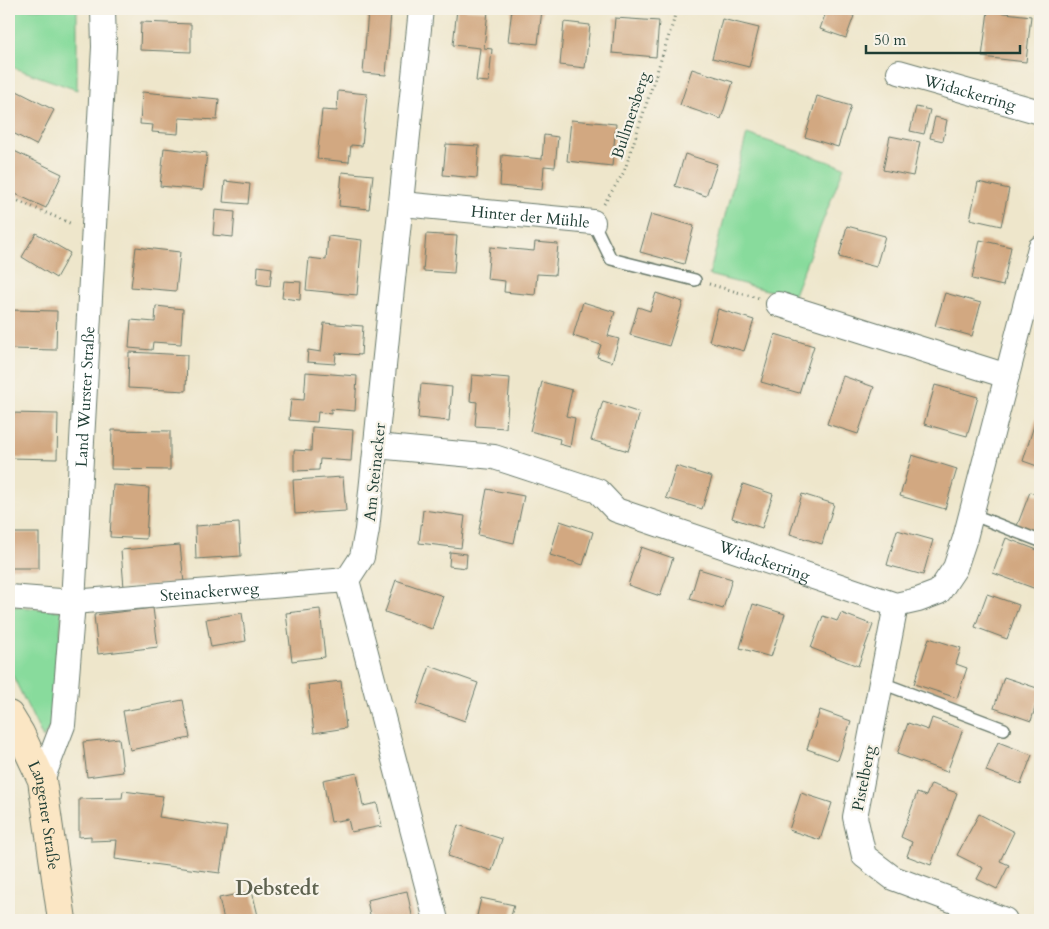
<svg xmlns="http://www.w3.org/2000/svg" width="1049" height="929" font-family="Cardo,serif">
<rect width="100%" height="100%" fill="#f7f3e8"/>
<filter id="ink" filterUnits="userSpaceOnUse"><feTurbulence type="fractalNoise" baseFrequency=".02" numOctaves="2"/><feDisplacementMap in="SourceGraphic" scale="10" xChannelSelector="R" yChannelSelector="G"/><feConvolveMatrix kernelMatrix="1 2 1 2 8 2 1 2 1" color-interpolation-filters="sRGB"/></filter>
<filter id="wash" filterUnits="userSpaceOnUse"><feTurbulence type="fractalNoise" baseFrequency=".0096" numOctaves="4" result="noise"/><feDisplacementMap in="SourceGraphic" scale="20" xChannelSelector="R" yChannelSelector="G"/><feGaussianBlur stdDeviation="1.12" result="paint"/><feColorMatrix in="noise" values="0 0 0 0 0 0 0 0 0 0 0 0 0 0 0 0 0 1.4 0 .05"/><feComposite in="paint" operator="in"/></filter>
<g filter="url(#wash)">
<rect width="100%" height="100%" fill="#eee6cb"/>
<!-- green -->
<g fill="#88db9c" stroke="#548c68">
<path d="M9,9H77V90L9,66Z"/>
<path d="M747,134L844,167L793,297L709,275Z"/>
<path d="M9,606L62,611L54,720L43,738L9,668Z"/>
</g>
<g id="blocks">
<!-- building -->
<g fill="#d2a881">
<path d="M457,9L488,11L484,48L492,49L489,82L476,81L480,48L453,45Z"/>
<path d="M512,9L542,10L538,44L508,41Z"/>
<path d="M827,9H835L854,16L846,38L820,29Z"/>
<path d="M368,11L391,13L386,75L363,73Z"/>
<path d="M988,11L1031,16L1026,62L982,57Z"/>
<path d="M615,18L659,21L656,57L612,53Z"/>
<path d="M722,19L759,28L749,67L712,58Z"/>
<path d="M141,22L191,24V52L140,50Z"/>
<path d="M564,22L590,25L585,68L560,65Z"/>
<path d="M692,69L733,82L721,119L680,105Z"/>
<path d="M9,87L54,110L36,145L9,131Z"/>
<path d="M338,91L367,94L362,146L351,145L349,162L317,159L322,110L337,111Z"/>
<path d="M142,92L219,99L217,120L179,118L178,134L152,132L153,125L140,124Z"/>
<path d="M817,96L851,106L838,147L805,137Z"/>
<path d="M916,107L930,110L924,134L910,131Z"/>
<path d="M935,117L947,120L943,141L930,138Z"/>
<path d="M571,120L616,124L612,166L567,161Z"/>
<path d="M544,135L558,137L555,167L544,166L542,190L500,186L502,155L542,159Z"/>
<path d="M890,136L920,142L913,176L883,170Z"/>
<path d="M446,144L479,146L477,178L443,175Z"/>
<path d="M164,148L207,153L203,190L160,186Z"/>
<path d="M10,149L62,174L46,208L9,191V152Z"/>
<path d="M685,154L717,164L706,196L675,186Z"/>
<path d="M342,172L373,175L369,209L339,206Z"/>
<path d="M225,181L250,184L248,204L223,202Z"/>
<path d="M978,182L1009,189L1001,226L970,219Z"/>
<path d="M215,210L235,212L233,237L213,235Z"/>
<path d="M651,214L694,226L684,264L640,252Z"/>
<path d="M847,226L885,236L876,267L839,257Z"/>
<path d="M36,233L70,253L56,278L22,257Z"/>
<path d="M426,234L457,236L454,273L423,271Z"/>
<path d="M328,236L362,240L357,295L306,290L309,258L326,260Z"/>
<path d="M980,240L1011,247L1003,286L972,279Z"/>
<path d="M535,242L558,244L555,275L537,274L535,295L504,292L505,281L487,279L490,247L534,251Z"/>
<path d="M136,247L180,252L176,291L131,287Z"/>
<path d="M258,266L272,268L270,286L257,284Z"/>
<path d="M284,281L301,282L300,300L282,298Z"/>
<path d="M656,293L683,302L669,346L630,335L638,307L650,311Z"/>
<path d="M945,293L981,303L972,336L935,326Z"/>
<path d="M583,302L615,312L608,336L619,339L612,362L597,357L601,345L573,336Z"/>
<path d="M156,306L183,309L181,344L153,342L152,350L129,348L131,320L155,322Z"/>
<path d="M718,309L754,320L744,351L709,341Z"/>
<path d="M9,310L57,311L56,350L9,349Z"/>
<path d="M324,323L363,326L361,355L336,353L335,364L307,362L308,350L321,352Z"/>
<path d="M775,334L814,346L799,393L761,382Z"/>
<path d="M129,352L187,355L186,391L128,388Z"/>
<path d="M306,372L357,376L355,411L331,409V414L318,412L317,422L289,420L291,399L304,400Z"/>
<path d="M472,375L510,378L506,428L475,426L477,402L470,401Z"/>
<path d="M843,376L874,387L858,434L827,424Z"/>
<path d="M542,382L572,390L566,416L575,418L570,447L559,444L560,439L530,431Z"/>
<path d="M421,384L452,387L449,421L418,418Z"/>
<path d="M935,385L978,397L967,436L924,424Z"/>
<path d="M603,401L640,413L628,451L591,440Z"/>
<path d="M9,413L58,414L57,459L9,458Z"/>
<path d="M1036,419L1040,420V467L1023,461Z"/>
<path d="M312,427L353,430L351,461L320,459L319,470L294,471V450L311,451Z"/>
<path d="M112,430L170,431V470L111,469Z"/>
<path d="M912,455L957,469L945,509L900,496Z"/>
<path d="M676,466L712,477L702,509L666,498Z"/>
<path d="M343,477L346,511L295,514L293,480Z"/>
<path d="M743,484L773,494L762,528L732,518Z"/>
<path d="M113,485L149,488L146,539L110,537Z"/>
<path d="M487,489L524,496L514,543L478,535Z"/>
<path d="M1030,492L1040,496V535L1017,526Z"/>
<path d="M802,494L834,504L822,544L790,534Z"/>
<path d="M423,510L465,516L461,548L419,543Z"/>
<path d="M560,521L593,532L583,565L550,555Z"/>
<path d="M239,523L241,556L196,559L195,526Z"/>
<path d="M897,530L933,540L923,575L887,565Z"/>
<rect x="9" y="533" width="30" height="35"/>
<path d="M1006,538L1040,551V577L1036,589L993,573Z"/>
<path d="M180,545L184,583L124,588L121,550Z"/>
<path d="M641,547L673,558L660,596L628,585Z"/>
<path d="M450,552L467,554L466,568L449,566Z"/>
<path d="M699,569L732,579L723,609L690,599Z"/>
<path d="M396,580L443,596L432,629L385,612Z"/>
<path d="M987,594L1019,605L1007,639L975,627Z"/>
<path d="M753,604L785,614L771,657L740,648Z"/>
<path d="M153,608L158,647L98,654L94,615Z"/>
<path d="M320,609L325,657L292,661L286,613Z"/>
<path d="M242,613L246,641L211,647L206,619Z"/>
<path d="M841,613L873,625L858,666L811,648L823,616L837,621Z"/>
<path d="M929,638L961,648L956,664L967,668L957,698L914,684Z"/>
<path d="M430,666L478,683L465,721L417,704Z"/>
<path d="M1004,677L1040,689V692L1031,721L994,708Z"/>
<path d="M341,681L346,728L314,733L308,685Z"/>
<path d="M183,700L190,738L130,750L123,711Z"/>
<path d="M820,710L851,721L838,760L807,749Z"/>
<path d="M932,718L963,729L947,772L897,754L908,723L928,730Z"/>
<path d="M119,738L123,772L87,777L83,742Z"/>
<path d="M998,742L1032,755L1021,784L986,771Z"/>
<path d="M357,773L363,806L377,803L382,826L351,832L348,819L331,822L323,780Z"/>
<path d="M931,784L957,793L931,865L907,856L912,842L901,837L917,793L926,796Z"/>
<path d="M123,791L163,796L159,817L227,827L220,873L115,859L117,840L91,841V836L79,837V799L122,798Z"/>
<path d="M801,793L832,803L820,840L789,830Z"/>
<path d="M979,814L1014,832L1000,861L1009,865L997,889L977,879L983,868L957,855Z"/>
<path d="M458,825L502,839L492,871L448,856Z"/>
<path d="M252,891L259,920H224L219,898Z"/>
<path d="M407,891L413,920H371L367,900Z"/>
<path d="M481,898L514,905L510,920H476Z"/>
</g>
</g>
</g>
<g filter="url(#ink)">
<use href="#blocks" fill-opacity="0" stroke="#677869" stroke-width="1"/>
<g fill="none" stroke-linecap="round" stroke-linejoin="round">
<defs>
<g id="service">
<path d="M593,222L611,259L695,280"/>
<path d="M971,514L1040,541"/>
<path d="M882,683L1004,729"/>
</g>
<g id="minor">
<path d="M421,9L367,530L362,557L347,580L436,920"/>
<path id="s1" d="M899,72L1040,112"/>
<path id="s2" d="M402,204L593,222"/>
<path d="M778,304L1007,376"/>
<path id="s3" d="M376,446L494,457L598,491L616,510L896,605L918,600L939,592L955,568L965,538L1040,248"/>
<path id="s4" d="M9,597L73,602L347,580"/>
<path d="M896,605L855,817L864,856L893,878L1005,920"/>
<path id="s5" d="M42,780L63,725L73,602L104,47L103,9"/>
</g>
<g id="secondary">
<path id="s6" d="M9,715L20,733L42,780L62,920"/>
</g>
</defs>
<!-- service casing -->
<use href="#service" stroke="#677869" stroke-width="14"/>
<!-- minor casing -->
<use href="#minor" stroke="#677869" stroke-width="26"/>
<!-- secondary casing -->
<use href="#secondary" stroke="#677869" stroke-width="30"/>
<!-- path -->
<g stroke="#677869" stroke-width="3" stroke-dasharray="1 4" stroke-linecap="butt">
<path d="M9,197L72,224"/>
<path d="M604,204L624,172L673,23L676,9"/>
<path d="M709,284L758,298"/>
</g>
<!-- service -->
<use href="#service" stroke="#fff" stroke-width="11"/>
<!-- minor -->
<use href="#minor" stroke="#fff" stroke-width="24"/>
<!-- secondary -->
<use href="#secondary" stroke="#fbe6c4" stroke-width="28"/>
</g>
</g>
<g text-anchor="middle" stroke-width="4.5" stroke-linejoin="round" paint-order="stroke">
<!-- street labels -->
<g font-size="16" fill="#1f3d34" stroke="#f7f3e8">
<text dy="6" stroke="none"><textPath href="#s1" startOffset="74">Widackerring</textPath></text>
<text transform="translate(630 115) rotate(-72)" y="6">Bullmersberg</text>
<text dy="6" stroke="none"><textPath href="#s2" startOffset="129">Hinter der Mühle</textPath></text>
<text dy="6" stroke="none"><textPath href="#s5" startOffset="388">Land Wurster Straße</textPath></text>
<text transform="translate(374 472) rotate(-84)" y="6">Am Steinacker</text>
<text dy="6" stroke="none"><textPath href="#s3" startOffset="411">Widackerring</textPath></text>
<text dy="6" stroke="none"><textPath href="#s4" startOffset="201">Steinackerweg</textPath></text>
<text transform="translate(863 778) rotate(-79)" y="6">Pistelberg</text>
<text dy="6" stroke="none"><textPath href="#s6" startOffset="108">Langener Straße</textPath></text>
</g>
<!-- district labels -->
<g font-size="21" font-weight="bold" fill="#5e624f" stroke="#f7f3e8">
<text x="277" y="895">Debstedt</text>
</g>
</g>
<!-- margin -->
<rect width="1049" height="929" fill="none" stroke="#f7f3e8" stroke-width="30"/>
<!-- scale -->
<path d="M866 45v8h154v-8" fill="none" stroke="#1f3d34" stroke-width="2.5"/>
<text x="874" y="45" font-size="15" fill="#1f3d34" stroke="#f7f3e8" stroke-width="4" paint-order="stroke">50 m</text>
</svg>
